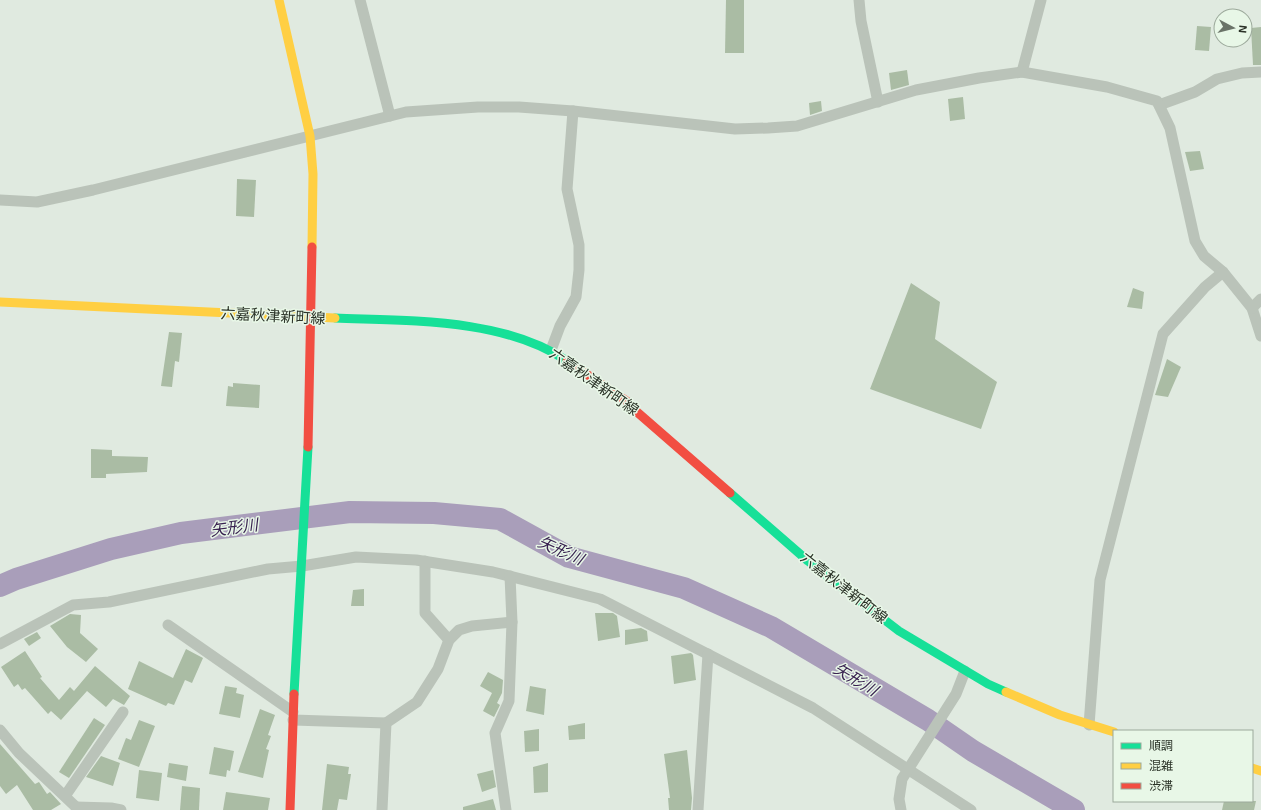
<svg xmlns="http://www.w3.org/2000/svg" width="1261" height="810" font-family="'Exo 2','Noto Sans JP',sans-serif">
<rect width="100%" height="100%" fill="#e0eae0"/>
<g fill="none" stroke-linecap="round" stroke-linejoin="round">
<!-- river -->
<path stroke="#a99eba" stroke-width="22" d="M0,586L16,579L111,549L181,533L350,512L434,513L500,519L569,557L684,588L771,627L928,720L973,751L1074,810"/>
</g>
<!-- building -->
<g fill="#aabca4">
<path d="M726,0H744V53H725Z"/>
<path d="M1197,26L1211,27L1209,51L1195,50Z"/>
<path d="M1261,27V65H1253L1251,28Z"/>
<path d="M907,70L909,85L891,90L889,73Z"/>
<path d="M963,97L965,119L950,121L948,99Z"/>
<path d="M821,101L822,111L810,115L809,103Z"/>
<path d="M1200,151L1204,169L1190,171L1185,152Z"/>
<path d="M237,179L256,180L254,217L236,216Z"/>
<path d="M911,283L940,302L935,339L997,382L981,429L870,389Z"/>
<path d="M1133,288L1144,292L1142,309L1127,307Z"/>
<path d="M169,332L182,333L179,362L175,361L172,387L161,386Z"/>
<path d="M1167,359L1181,367L1168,397L1155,395Z"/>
<path d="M233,383L260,385L259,408L226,406L228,386L233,387Z"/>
<path d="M91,449L112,450V456L148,457L147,472L106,474V478H91Z"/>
<path d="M364,589V606H351L353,590Z"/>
<path d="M595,613H613L617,616L620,637L598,641Z"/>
<path d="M70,614L81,615L80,633L98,649L86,662L67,647L50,626Z"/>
<path d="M641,628L647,631L648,641L625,645V630Z"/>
<path d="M37,632L41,638L29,646L24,639Z"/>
<path d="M186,649L203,658L192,683L185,680L174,705L168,703L166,706L128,689L139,661L173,678Z"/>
<path d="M25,651L42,677L40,678L59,700L70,687L74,691L95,666L130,696L124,705L113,699L106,707L87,691L61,720L51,711L48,714L25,688L22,690L18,684L14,687L1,667Z"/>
<path d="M691,653L693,655L696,680L674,684L671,656Z"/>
<path d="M488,672L503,680L502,693L497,703L500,705L494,717L483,711L492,693L480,686Z"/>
<path d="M225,686L237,688L236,693L244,695L240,718L219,714Z"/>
<path d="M530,686L546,689L544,715L526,711Z"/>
<path d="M260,709L275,715L268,735L271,736L266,749L269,750L263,778L238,772Z"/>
<path d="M94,718L105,725L69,778L59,772Z"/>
<path d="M139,720L155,726L139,767L118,759L126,738L131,740Z"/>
<path d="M585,723V739L569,740L568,726Z"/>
<path d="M539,729V751L525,752L524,731Z"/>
<path d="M0,744L35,784L39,782L47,794L50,792L61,804L51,810H33L17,785L6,794L0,786Z"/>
<path d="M214,747L234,751L230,771L227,770L226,777L209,774Z"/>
<path d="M687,750L692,798L691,810H669L668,798H670L664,754Z"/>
<path d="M101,756L120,763L113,786L86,777Z"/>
<path d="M169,763L188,766L186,781L167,777Z"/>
<path d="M548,763V792L534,793L533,767Z"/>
<path d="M327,764L349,767L348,774H351L347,800L339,799L337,810H322Z"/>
<path d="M139,770L162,773L159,801L136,798Z"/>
<path d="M493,770L496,787L482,792L477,774Z"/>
<path d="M182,786L200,788L199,810H180Z"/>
<path d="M226,792L270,798L268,810H223Z"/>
<path d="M493,799L496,810H463V807Z"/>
<path d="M1224,801H1256L1254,810H1222Z"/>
</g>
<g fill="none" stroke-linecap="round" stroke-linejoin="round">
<!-- street -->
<g stroke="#bac3b9" stroke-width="11">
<path d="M360,0L390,116"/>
<path d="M859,0L861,21L878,102"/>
<path d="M1022,72L1041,0"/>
<path d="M1159,105L1195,92L1217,79L1242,73L1261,72"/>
<path d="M0,200L37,202L93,190L406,112L478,107H519L573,111L735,129L768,128L797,126L916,90L979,78L1022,72L1107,87L1157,101L1170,128L1195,241L1204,256L1223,272L1252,308L1261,336"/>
<path d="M1252,308L1261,299"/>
<path d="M551,350L560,326L576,297L579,270V245L567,189L573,111"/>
<path d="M425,561V613L449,640"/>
<path d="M168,625L293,712"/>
<path d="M0,644L73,605L109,602L268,569L302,566L356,557L416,560L493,572L600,599L813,708L971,810"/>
<path d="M293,720L386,723"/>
<path d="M1089,725L1100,580L1163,334L1205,287L1223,272"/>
<path d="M0,730L19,753L76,807L77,810"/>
<path d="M65,796L123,712"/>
<path d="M76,807L111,808L121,810"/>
<path d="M382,810L386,723L417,702L438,669L449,640L459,630L472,626L512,622"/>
<path d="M506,810L495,733L509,701L512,622L510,576"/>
<path d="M698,810L708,654"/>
<path d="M901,810L899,799L902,779L956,694L965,671"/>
</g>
<!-- fast -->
<g stroke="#16e098" stroke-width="9">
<path d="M335,318C409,321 504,318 567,361"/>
<path d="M730,493L808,561L899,631L988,684L1006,692"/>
<path d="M294,694L308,447"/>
</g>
<!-- slow -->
<g stroke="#ffcf43" stroke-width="9">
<path d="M279,0L310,136L313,174L312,247"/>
<path d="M0,302L335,318"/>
<path d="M1006,692L1060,715L1114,732"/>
<path d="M1252,768L1261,771"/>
</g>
<!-- jam -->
<g stroke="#f24e42" stroke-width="9">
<path d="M567,361L628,402L637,412L730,493"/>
<path d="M308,447L312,247"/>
<path d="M290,810L294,694"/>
</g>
</g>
<g text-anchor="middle" stroke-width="3" stroke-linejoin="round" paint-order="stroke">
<!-- street labels -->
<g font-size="15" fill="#2b3328" stroke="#e8f7e7">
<text transform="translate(273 316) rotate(3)" y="5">六嘉秋津新町線</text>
<text transform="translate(594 382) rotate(35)" y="5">六嘉秋津新町線</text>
<text transform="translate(844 588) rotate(38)" y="5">六嘉秋津新町線</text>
</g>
<!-- water labels -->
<g font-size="16" font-style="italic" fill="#392251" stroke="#e8f7e7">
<text transform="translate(234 527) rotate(-7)" y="6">矢形川</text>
<text transform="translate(561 550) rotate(24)" y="6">矢形川</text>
<text transform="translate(856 679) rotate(31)" y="6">矢形川</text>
</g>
</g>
<!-- legend -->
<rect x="1113" y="730" width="140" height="72" fill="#e8f7e7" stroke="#9ca99b"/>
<rect x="1121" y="743" width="20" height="6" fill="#16e098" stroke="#9ca99b"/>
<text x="1149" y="750" font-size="12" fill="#2b3328">順調</text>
<rect x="1121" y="763" width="20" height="6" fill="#ffcf43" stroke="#9ca99b"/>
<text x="1149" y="770" font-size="12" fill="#2b3328">混雑</text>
<rect x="1121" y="783" width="20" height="6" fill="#f24e42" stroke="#9ca99b"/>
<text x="1149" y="790" font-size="12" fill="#2b3328">渋滞</text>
<!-- north arrow -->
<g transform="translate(1233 28) rotate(97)"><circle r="19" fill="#e8f7e7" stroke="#9ca99b"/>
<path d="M0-3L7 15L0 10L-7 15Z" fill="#6a7368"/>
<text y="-6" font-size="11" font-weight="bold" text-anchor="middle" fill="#2b3328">N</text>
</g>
</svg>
